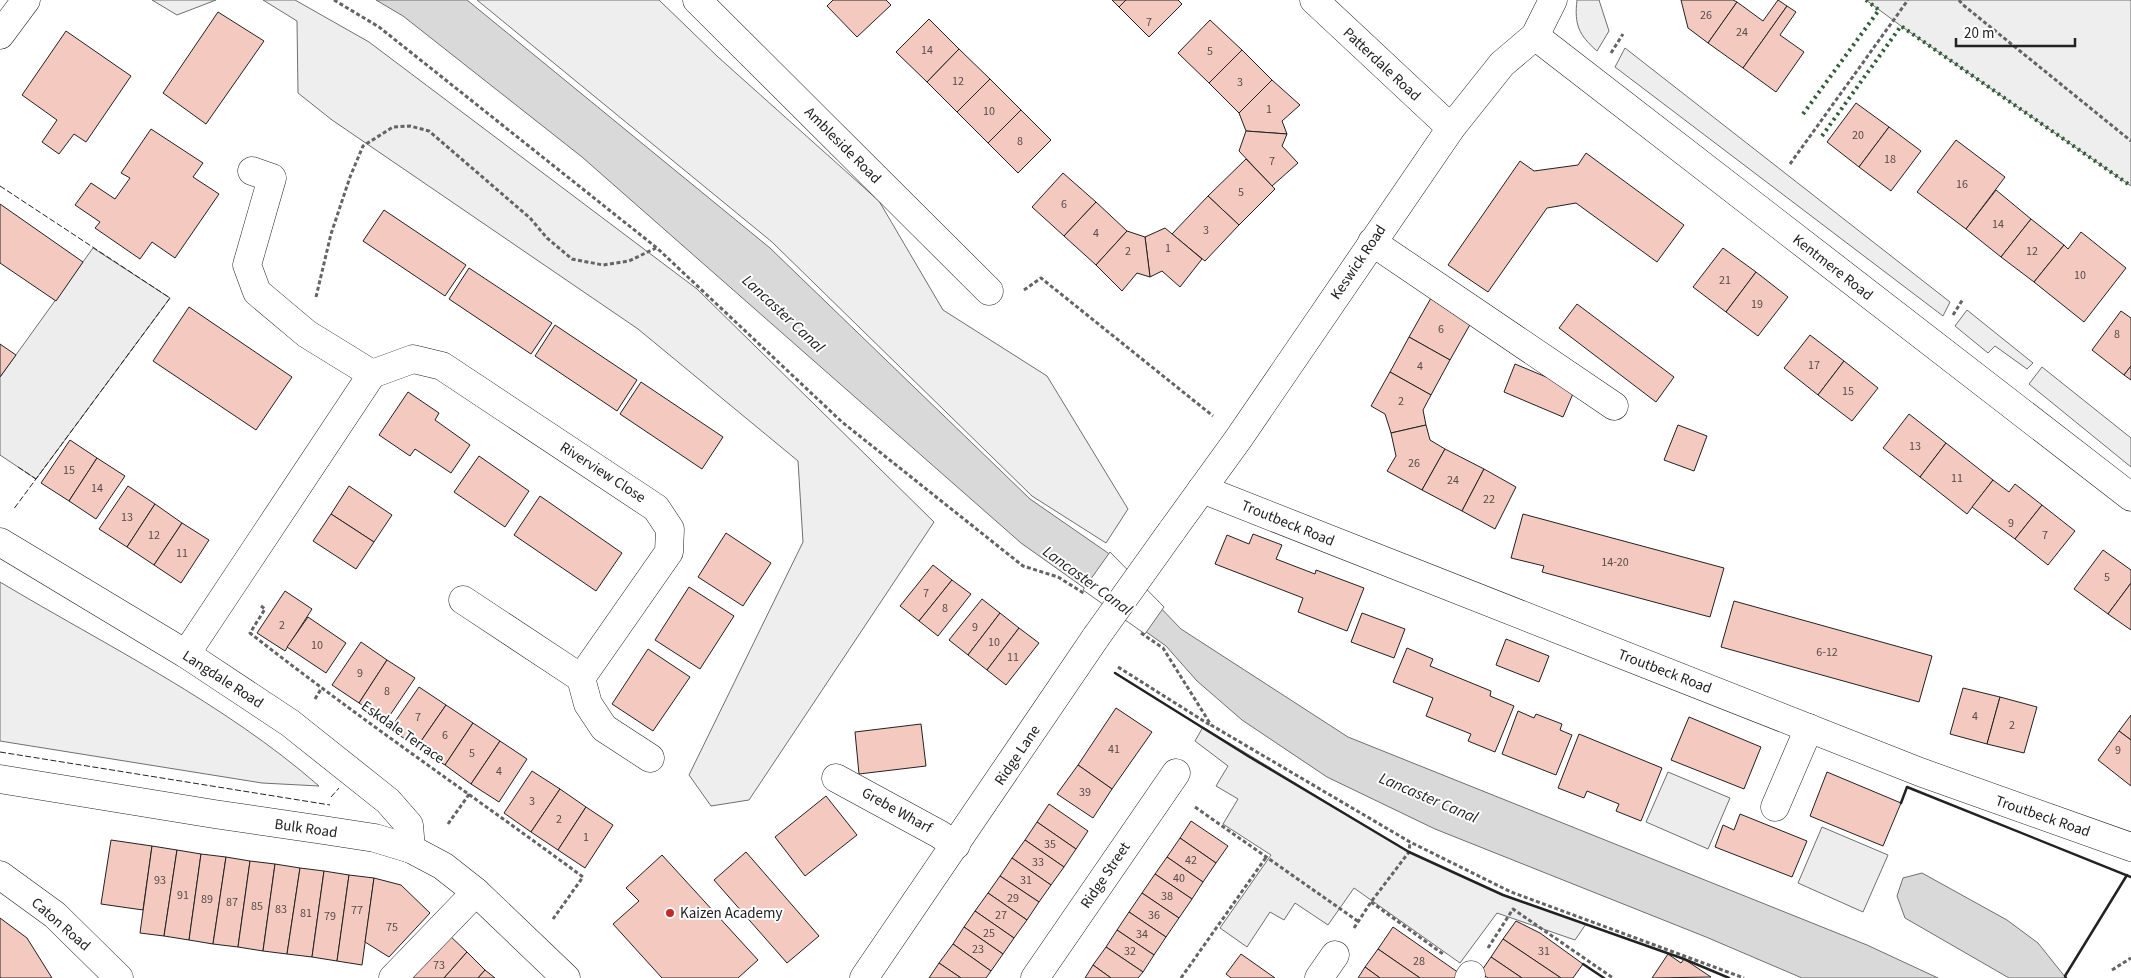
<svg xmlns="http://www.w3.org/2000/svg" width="2131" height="978" font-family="'Source Sans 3',sans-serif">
<rect width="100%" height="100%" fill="#fff"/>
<!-- green -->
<g fill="#eee" stroke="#6f6f6f">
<path d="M152,0H216L177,15Z"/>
<path d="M263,0H295L369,42L697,289L934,522L749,800L711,806L689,775L803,542L798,461L638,329L332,120L298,93L297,21Z"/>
<path d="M477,0H659L718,57L879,201L943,310L1047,376L1128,509L1106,543L1032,496L772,242Z"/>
<path d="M1577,0H1599L1609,31L1597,51C1579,35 1574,25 1577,0Z"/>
<path d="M1866,0H2131V186L1901,26Z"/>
<path d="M1625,48L1950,302L1943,316L1615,67Z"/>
<path d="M1967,310L2033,363L2027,369L1995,346L1988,353L1955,326Z"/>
<path d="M2042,367L2131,438V467L2029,384Z"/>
<path d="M0,582C107,646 224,703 319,786L262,783L0,741Z"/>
<path d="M1203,727L1409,852L1503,895L1586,924L1575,940L1497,913L1460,963L1354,888L1328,925L1295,903L1284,920L1270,912L1247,947L1220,928L1271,855L1223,824L1238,799L1216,786L1228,766L1195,741Z"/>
</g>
<!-- parking -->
<g fill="#ededed" stroke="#6f6f6f">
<path d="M93,248L170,298L36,479L0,455V377Z"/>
<path d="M1668,772L1730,798L1708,849L1646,822Z"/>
<path d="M1822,827L1888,855L1863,912L1798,883Z"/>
</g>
<!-- water -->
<g fill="#d9d9d9" stroke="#6f6f6f">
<path d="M376,0H467L770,248L1030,499L1108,553L1181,629L1348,737L1867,945L1938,978H1802L1706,937L1435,829L1327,777L1242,720L1197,681L1166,646L1021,543L582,157L403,16Z"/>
<path d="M1922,873L2007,920L2038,943L2066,978H2009L1905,918L1897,896L1903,878Z"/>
</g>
<!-- pier -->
<path fill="#fff" stroke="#6f6f6f" d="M1110,552L1164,607L1145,634L1083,590Z"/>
<!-- building -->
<g fill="#f3c9c0" stroke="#222">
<path d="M833,0H886L891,5L857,37L827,6Z"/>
<path d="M1112,0H1126L1119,7Z"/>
<path d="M1126,0H1178L1182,4L1149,37L1119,7Z"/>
<path d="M1681,0H1733L1737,2L1708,43L1688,28Z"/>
<path d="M1778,0L1787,6L1743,68L1708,43L1737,2L1763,21Z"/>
<path d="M1787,6L1796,12L1780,35L1804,52L1776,92L1743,68Z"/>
<path d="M218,12L264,41L206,124L163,93Z"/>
<path d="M929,19L959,49L927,82L896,52Z"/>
<path d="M1210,20L1242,50L1209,83L1178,53Z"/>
<path d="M66,31L131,76L86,142L74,134L59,154L42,142L57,120L22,95Z"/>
<path d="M959,49L990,79L957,112L927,82Z"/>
<path d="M1242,50L1272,80L1239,113L1209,83Z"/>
<path d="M990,79L1021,110L988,143L957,112Z"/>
<path d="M1272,80L1300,105L1282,121L1287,134L1246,131L1239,113Z"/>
<path d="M1856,103L1889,127L1859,167L1827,142Z"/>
<path d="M1021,110L1051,140L1018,173L988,143Z"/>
<path d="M1889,127L1921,151L1891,191L1859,167Z"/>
<path d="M151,129L203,163L193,177L219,194L175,258L152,242L140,259L95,228L100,222L75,205L91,183L115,199L130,178L121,173Z"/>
<path d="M1246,131L1287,134L1282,146L1298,163L1272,186L1239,151Z"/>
<path d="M1956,140L2005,177L1966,229L1917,192Z"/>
<path d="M1586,153L1684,225L1657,262L1576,203L1547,208L1488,292L1448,265L1520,161L1534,171L1578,165Z"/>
<path d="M1246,159L1275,189L1239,225L1208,196Z"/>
<path d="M1063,173L1096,202L1064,236L1032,207Z"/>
<path d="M1996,190L2031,219L2001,257L1966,229Z"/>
<path d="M1208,196L1239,225L1205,261L1172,234Z"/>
<path d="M1096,202L1127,231L1096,265L1064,236Z"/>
<path d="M0,204L83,262L56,301L0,263Z"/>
<path d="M384,210L466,265L445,296L363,241Z"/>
<path d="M2031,219L2064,245L2034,282L2001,257Z"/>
<path d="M1165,228L1202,259L1180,287L1162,271L1150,277L1145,237Z"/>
<path d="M1127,231L1145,237L1150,277L1137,273L1122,291L1096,265Z"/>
<path d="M2081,232L2126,268L2084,322L2034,282L2064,245L2068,249Z"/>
<path d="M1723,248L1756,272L1726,312L1693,287Z"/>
<path d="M469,268L552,323L531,354L449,299Z"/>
<path d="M1756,272L1788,297L1758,336L1726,312Z"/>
<path d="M1431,298L1472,321L1450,360L1409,337Z"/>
<path d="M1577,304L1674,377L1656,402L1559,328Z"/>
<path d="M189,307L292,377L256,430L153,361Z"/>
<path d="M2121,311L2131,318V366L2124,375L2092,350Z"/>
<path d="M555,325L637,380L617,411L535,356Z"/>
<path d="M1810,335L1844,361L1818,395L1784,368Z"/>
<path d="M1409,337L1450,360L1431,395L1390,372Z"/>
<path d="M0,344L16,355L0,377Z"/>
<path d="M1844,361L1878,388L1852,421L1818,395Z"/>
<path d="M1515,364L1575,389L1563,417L1504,392Z"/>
<path d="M2131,366V380L2124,375Z"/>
<path d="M1390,372L1431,395L1423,410L1426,425L1391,433L1385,414L1371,406Z"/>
<path d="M641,382L723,437L702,469L620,414Z"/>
<path d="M408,392L439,413L435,420L470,445L451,473L415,449L410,456L379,435Z"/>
<path d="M1909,414L1946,443L1920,477L1883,448Z"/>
<path d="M1426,425L1430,440L1445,449L1422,490L1387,471L1396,456L1391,433Z"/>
<path d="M1678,425L1707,436L1694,471L1664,460Z"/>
<path d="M70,440L97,458L69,501L41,483Z"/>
<path d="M1946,443L1993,480L1967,514L1920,477Z"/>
<path d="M1445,449L1484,469L1462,511L1422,490Z"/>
<path d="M479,456L529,491L505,527L454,492Z"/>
<path d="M97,458L125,476L96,519L69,501Z"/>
<path d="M1484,469L1516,487L1495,529L1462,511Z"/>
<path d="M1993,480L2009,492L2015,484L2042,505L2015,539L1972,507Z"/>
<path d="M128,486L155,504L127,547L99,529Z"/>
<path d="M349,486L392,515L374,542L331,514Z"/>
<path d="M540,496L622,553L596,591L514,535Z"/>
<path d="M155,504L182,523L154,565L127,547Z"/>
<path d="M2042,505L2075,531L2048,565L2015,539Z"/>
<path d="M331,514L374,542L356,569L313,541Z"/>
<path d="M1523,514L1724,568L1710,617L1542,572L1544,566L1511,558Z"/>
<path d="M182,523L209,540L181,583L154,565Z"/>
<path d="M726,533L771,563L743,606L698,577Z"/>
<path d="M1253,534L1282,545L1276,559L1315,574L1316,570L1364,588L1347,631L1298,612L1303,598L1215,564L1227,535L1249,544Z"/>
<path d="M2103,550L2131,570V583L2108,614L2074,589Z"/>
<path d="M933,565L952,580L919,621L900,606Z"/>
<path d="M952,580L971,594L938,636L919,621Z"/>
<path d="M2131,583V630L2108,614Z"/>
<path d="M689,587L734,616L700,669L655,640Z"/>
<path d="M285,591L312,609L285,651L257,633Z"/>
<path d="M982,599L1000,613L968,655L949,640Z"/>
<path d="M1734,601L1932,656L1919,702L1721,647Z"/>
<path d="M1000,613L1019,628L987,670L968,655Z"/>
<path d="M1362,613L1405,629L1394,658L1351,642Z"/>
<path d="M308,617L346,643L326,673L287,647Z"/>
<path d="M1019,628L1039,643L1006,685L987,670Z"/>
<path d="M1506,639L1549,656L1539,682L1496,665Z"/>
<path d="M361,642L387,660L359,703L332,685Z"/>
<path d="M1407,648L1433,659L1430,666L1491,691L1490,696L1514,706L1495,752L1468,741L1471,734L1426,716L1433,698L1393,682Z"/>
<path d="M648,649L690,677L653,731L612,704Z"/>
<path d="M387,660L415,678L386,721L359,703Z"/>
<path d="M419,687L446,705L417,747L390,729Z"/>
<path d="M1963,688L2000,697L1987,744L1950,734Z"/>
<path d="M2000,697L2037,707L2024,753L1987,744Z"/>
<path d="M446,705L473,723L445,765L417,747Z"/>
<path d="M1116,708L1152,732L1112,789L1078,765Z"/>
<path d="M1518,711L1534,718L1536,714L1562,724L1560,730L1572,735L1556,775L1502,754Z"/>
<path d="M2131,715V740L2119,731Z"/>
<path d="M1689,717L1761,747L1744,789L1671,760Z"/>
<path d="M473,723L500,741L471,784L445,765Z"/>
<path d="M921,724L926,766L859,774L855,732Z"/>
<path d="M2119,731L2131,740V786L2098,760Z"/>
<path d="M1579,734L1662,768L1641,821L1616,811L1619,804L1587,791L1584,798L1558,788Z"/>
<path d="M500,741L527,759L499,802L471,784Z"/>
<path d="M1078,765L1112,789L1093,818L1057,794Z"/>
<path d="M532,771L560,789L531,832L504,813Z"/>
<path d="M1827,772L1901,803L1883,846L1810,816Z"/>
<path d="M560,789L586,807L558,850L531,832Z"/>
<path d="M826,796L857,835L805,876L775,837Z"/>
<path d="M1049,804L1088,831L1076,849L1037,822Z"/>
<path d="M586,807L613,825L585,868L558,850Z"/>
<path d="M1740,814L1807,841L1792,877L1715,847L1723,825L1734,830Z"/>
<path d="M1191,821L1228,846L1216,863L1180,838Z"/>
<path d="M1037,822L1076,849L1064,867L1025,840Z"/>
<path d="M1180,838L1216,863L1203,882L1167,857Z"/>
<path d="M111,840L152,846L143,910L101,904Z"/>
<path d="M1025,840L1064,867L1051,885L1012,858Z"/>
<path d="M152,846L177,850L164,936L140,933Z"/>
<path d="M177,850L201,854L189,940L164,936Z"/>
<path d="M746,852L819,936L787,963L714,880Z"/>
<path d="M201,854L226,857L213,944L189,940Z"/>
<path d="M662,855L758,960L738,978H662L613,924L639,901L626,888Z"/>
<path d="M226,857L250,861L238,947L213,944Z"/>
<path d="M1167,857L1203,882L1192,899L1155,874Z"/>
<path d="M1012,858L1051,885L1039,902L1000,876Z"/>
<path d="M250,861L275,864L263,951L238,947Z"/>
<path d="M275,864L300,868L287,954L263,951Z"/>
<path d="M300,868L324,871L312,957L287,954Z"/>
<path d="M324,871L349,875L337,961L312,957Z"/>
<path d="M1155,874L1192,899L1179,918L1142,893Z"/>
<path d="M349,875L374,878L362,965L337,961Z"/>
<path d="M1000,876L1039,902L1027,920L988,893Z"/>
<path d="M374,878L401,885L430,913L389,957L365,942Z"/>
<path d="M988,893L1027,920L1014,938L975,911Z"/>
<path d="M1142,893L1179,918L1166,937L1129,912Z"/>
<path d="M975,911L1014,938L1003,954L964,927Z"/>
<path d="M1129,912L1166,937L1154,955L1117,930Z"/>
<path d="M0,918L27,938L52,978H0Z"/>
<path d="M1516,921L1540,933L1583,964L1573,978H1561L1503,939Z"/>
<path d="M964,927L1003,954L991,971L953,944Z"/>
<path d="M1393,927L1459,973L1456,978H1420L1378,949Z"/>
<path d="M1117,930L1154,955L1143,972L1106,947Z"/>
<path d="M449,935L467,952L444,978H410Z"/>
<path d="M1503,939L1561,978H1522L1491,957Z"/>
<path d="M953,944L991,971L986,978H961L939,963Z"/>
<path d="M1106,947L1143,972L1138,978H1111L1093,965Z"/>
<path d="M1378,949L1420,978H1380L1365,967Z"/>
<path d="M467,952L485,970L478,978H444Z"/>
<path d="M1241,954L1275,978H1231L1226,974Z"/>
<path d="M1668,954L1681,963L1684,959L1711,977L1652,978Z"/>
<path d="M1491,957L1522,978H1488L1480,973Z"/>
<path d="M939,963L961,978H929Z"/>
<path d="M1093,965L1111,978H1085Z"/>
<path d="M1365,967L1380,978H1358Z"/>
<path d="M485,970L495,978H478Z"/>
</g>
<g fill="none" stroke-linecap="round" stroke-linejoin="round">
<defs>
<g id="minor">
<path d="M697,0L989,291"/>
<path d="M1314,0L1451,128"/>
<path d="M0,35L26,0"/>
<path d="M1535,36L2131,497"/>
<path d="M252,171L272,178L247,265L257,292L307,334L372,374"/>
<path d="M1372,242L1614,406"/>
<path d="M1202,489L1920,772L2131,847"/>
<path d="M1171,532L1239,438L1451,128L1502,64L1535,36L1553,0"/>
<path d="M0,542L186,654L290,723L388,801L409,825L411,849"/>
<path d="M463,600L581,678L588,704L604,728L650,758"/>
<path d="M186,654L372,374L413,359L442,366L656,508L670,529L669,552L581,678"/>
<path d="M836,778L939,834L956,845"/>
<path d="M0,779L214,814L323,830L375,838L411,849L443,866L476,892L566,978"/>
<path d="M1775,807L1809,728"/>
<path d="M393,978L476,892"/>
<path d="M864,978L1096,637"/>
<path d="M1035,978L1176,773"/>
<path d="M1319,978L1335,955"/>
<path d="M1469,978L1471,975"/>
</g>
<path id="major" d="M0,875L55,915L119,978"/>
</defs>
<!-- minor casing -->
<use href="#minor" stroke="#222" stroke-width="29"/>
<!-- major casing -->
<use href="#major" stroke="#222" stroke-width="29"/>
<!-- path -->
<g stroke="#646464" stroke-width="3" stroke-dasharray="4 2.5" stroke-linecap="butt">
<path d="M334,0L379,27L657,248L842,422L1023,566L1058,577L1085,594"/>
<path d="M1959,0L1962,4L2131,141"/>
<path d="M1611,53L1623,34"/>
<path d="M1790,164L1908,0"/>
<path d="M1024,290L1041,278L1213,416"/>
<path d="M316,297L331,234L350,177L363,146L393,127L410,126L429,131L530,218L547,238L572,259L603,265L629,261L656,248"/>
<path d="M1953,315L1963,299"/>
<path d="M261,606L265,609L250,633C358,718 472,795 583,877L553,919"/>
<path d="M1141,633L1163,648L1211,725L1410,842L1511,892L1744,978"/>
<path d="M1118,667L1210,725"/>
<path d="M315,699L321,689"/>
<path d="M1195,807L1359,922"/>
<path d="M448,824L470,793"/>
<path d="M1371,902L1443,954"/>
<path d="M1354,928L1371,902L1409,852L1410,842"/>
<path d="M1488,948L1513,909L1613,978"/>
<path d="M2112,970L2131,958"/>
<path d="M1181,978L1267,856"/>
</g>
<!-- minor -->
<use href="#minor" stroke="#fff" stroke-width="28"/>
<!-- major -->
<use href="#major" stroke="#fff" stroke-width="28"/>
<defs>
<path id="minor-bridge" d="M1096,637L1171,532"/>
</defs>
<!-- minor-bridge casing -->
<use href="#minor-bridge" stroke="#222" stroke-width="29" stroke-linecap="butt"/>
<!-- minor-bridge -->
<use href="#minor-bridge" stroke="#fff" stroke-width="28"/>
<!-- hedge -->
<g stroke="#2f5e38" stroke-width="4" stroke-dasharray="2.5 4" stroke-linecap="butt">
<path d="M1803,114L1879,10L1866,0"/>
<path d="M1822,136L1901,26L2131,186"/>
</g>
<!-- fence -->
<g stroke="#222" stroke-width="1" stroke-dasharray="6 2.5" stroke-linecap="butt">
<path d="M0,186L170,298L13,510"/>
<path d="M18,467L36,479"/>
<path d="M0,752L330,805"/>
<path d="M331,797L339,788"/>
</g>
<!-- wall -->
<g stroke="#222" stroke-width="2.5">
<path d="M1115,673L1248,756L1409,852L1503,895L1684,959L1729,978"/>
<path d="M1901,803L1907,787L2131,877"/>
<path d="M1583,964L1604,978"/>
<path d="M2066,978L2065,976L2127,875"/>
</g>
</g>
<!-- markers -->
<circle fill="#c62828" stroke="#fff" stroke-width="2" cx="670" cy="913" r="5"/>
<g text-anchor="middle" stroke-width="4" stroke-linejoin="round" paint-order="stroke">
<!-- number labels -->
<g font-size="12" fill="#564c4a">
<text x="1706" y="19">26</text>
<text x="1149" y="26">7</text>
<text x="1742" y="36">24</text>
<text x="927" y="54">14</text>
<text x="1210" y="55">5</text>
<text x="958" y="85">12</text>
<text x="1240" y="86">3</text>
<text x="1269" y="113">1</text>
<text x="989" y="115">10</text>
<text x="1858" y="139">20</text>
<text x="1020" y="145">8</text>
<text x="1890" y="163">18</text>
<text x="1272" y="165">7</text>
<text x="1962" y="188">16</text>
<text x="1241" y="196">5</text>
<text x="1064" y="208">6</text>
<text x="1998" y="228">14</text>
<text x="1206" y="234">3</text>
<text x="1096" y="237">4</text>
<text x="1168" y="252">1</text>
<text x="1128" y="255">2</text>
<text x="2032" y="255">12</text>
<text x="2080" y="279">10</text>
<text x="1725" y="284">21</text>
<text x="1757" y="308">19</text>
<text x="1441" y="333">6</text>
<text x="2117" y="338">8</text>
<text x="1814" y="369">17</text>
<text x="1420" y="370">4</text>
<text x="1848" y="395">15</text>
<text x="1401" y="405">2</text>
<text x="1915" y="450">13</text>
<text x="1414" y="467">26</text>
<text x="69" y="474">15</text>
<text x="1957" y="482">11</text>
<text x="1453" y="484">24</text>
<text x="97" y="492">14</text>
<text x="1489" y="503">22</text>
<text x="127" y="521">13</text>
<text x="2011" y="527">9</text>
<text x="154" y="539">12</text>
<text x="2045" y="539">7</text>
<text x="182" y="557">11</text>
<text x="1615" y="566">14-20</text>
<text x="2107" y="581">5</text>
<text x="926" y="597">7</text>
<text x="945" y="612">8</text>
<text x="282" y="629">2</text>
<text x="975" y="631">9</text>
<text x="994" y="646">10</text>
<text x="317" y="649">10</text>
<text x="1827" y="656">6-12</text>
<text x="1013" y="661">11</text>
<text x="360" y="677">9</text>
<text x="387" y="695">8</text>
<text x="1975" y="720">4</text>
<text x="418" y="721">7</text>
<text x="2012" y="729">2</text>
<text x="445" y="739">6</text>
<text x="1114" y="753">41</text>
<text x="2118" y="754">9</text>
<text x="472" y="757">5</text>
<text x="499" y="775">4</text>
<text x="1085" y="796">39</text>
<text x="532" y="805">3</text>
<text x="559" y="823">2</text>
<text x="586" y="841">1</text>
<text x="1050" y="848">35</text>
<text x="1191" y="864">42</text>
<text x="1038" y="866">33</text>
<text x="1179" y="882">40</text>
<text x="160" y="884">93</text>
<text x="1026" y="884">31</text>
<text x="183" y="899">91</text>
<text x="1167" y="900">38</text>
<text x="1013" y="902">29</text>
<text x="207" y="903">89</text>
<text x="232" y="906">87</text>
<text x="257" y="910">85</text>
<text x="281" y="913">83</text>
<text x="357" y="914">77</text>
<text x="306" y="917">81</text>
<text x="1001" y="919">27</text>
<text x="1154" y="919">36</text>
<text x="330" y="920">79</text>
<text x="392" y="931">75</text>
<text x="989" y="937">25</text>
<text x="1142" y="938">34</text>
<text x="978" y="953">23</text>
<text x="1130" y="955">32</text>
<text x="1544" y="955">31</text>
<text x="1419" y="965">28</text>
<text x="439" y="969">73</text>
</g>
<!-- street labels -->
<g font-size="15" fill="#222" stroke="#fff">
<text transform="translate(1382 64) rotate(43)" y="5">Patterdale Road</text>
<text transform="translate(843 145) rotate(45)" y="5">Ambleside Road</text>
<text transform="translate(1358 262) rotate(-56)" y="5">Keswick Road</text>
<text transform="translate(1833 267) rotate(38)" y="5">Kentmere Road</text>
<text transform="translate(603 472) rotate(33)" y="5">Riverview Close</text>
<text transform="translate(1288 523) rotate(22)" y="5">Troutbeck Road</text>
<text transform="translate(1665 671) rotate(21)" y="5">Troutbeck Road</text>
<text transform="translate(223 679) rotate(33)" y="5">Langdale Road</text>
<text transform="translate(403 732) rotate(35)" y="5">Eskdale Terrace</text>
<text transform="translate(1017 755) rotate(-56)" y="5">Ridge Lane</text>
<text transform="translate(897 810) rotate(29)" y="5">Grebe Wharf</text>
<text transform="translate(2043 816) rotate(19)" y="5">Troutbeck Road</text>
<text transform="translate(306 828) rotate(8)" y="5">Bulk Road</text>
<text transform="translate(1105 875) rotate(-56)" y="5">Ridge Street</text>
<text transform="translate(61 924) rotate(41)" y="5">Caton Road</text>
</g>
<!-- poi labels -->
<g font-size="15" fill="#222" stroke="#fff" text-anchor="start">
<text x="680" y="918">Kaizen Academy</text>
</g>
<!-- water labels -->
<g font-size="16" font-style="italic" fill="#222" stroke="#fff">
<text transform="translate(784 313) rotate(43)" y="6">Lancaster Canal</text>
<text transform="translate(1088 580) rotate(36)" y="6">Lancaster Canal</text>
<text transform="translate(1429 797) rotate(23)" y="6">Lancaster Canal</text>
</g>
</g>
<!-- scale -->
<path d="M1956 38v8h119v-8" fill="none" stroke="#222222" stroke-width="2.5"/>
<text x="1964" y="38" font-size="15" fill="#222222" stroke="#ffffff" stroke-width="4" paint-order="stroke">20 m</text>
</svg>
